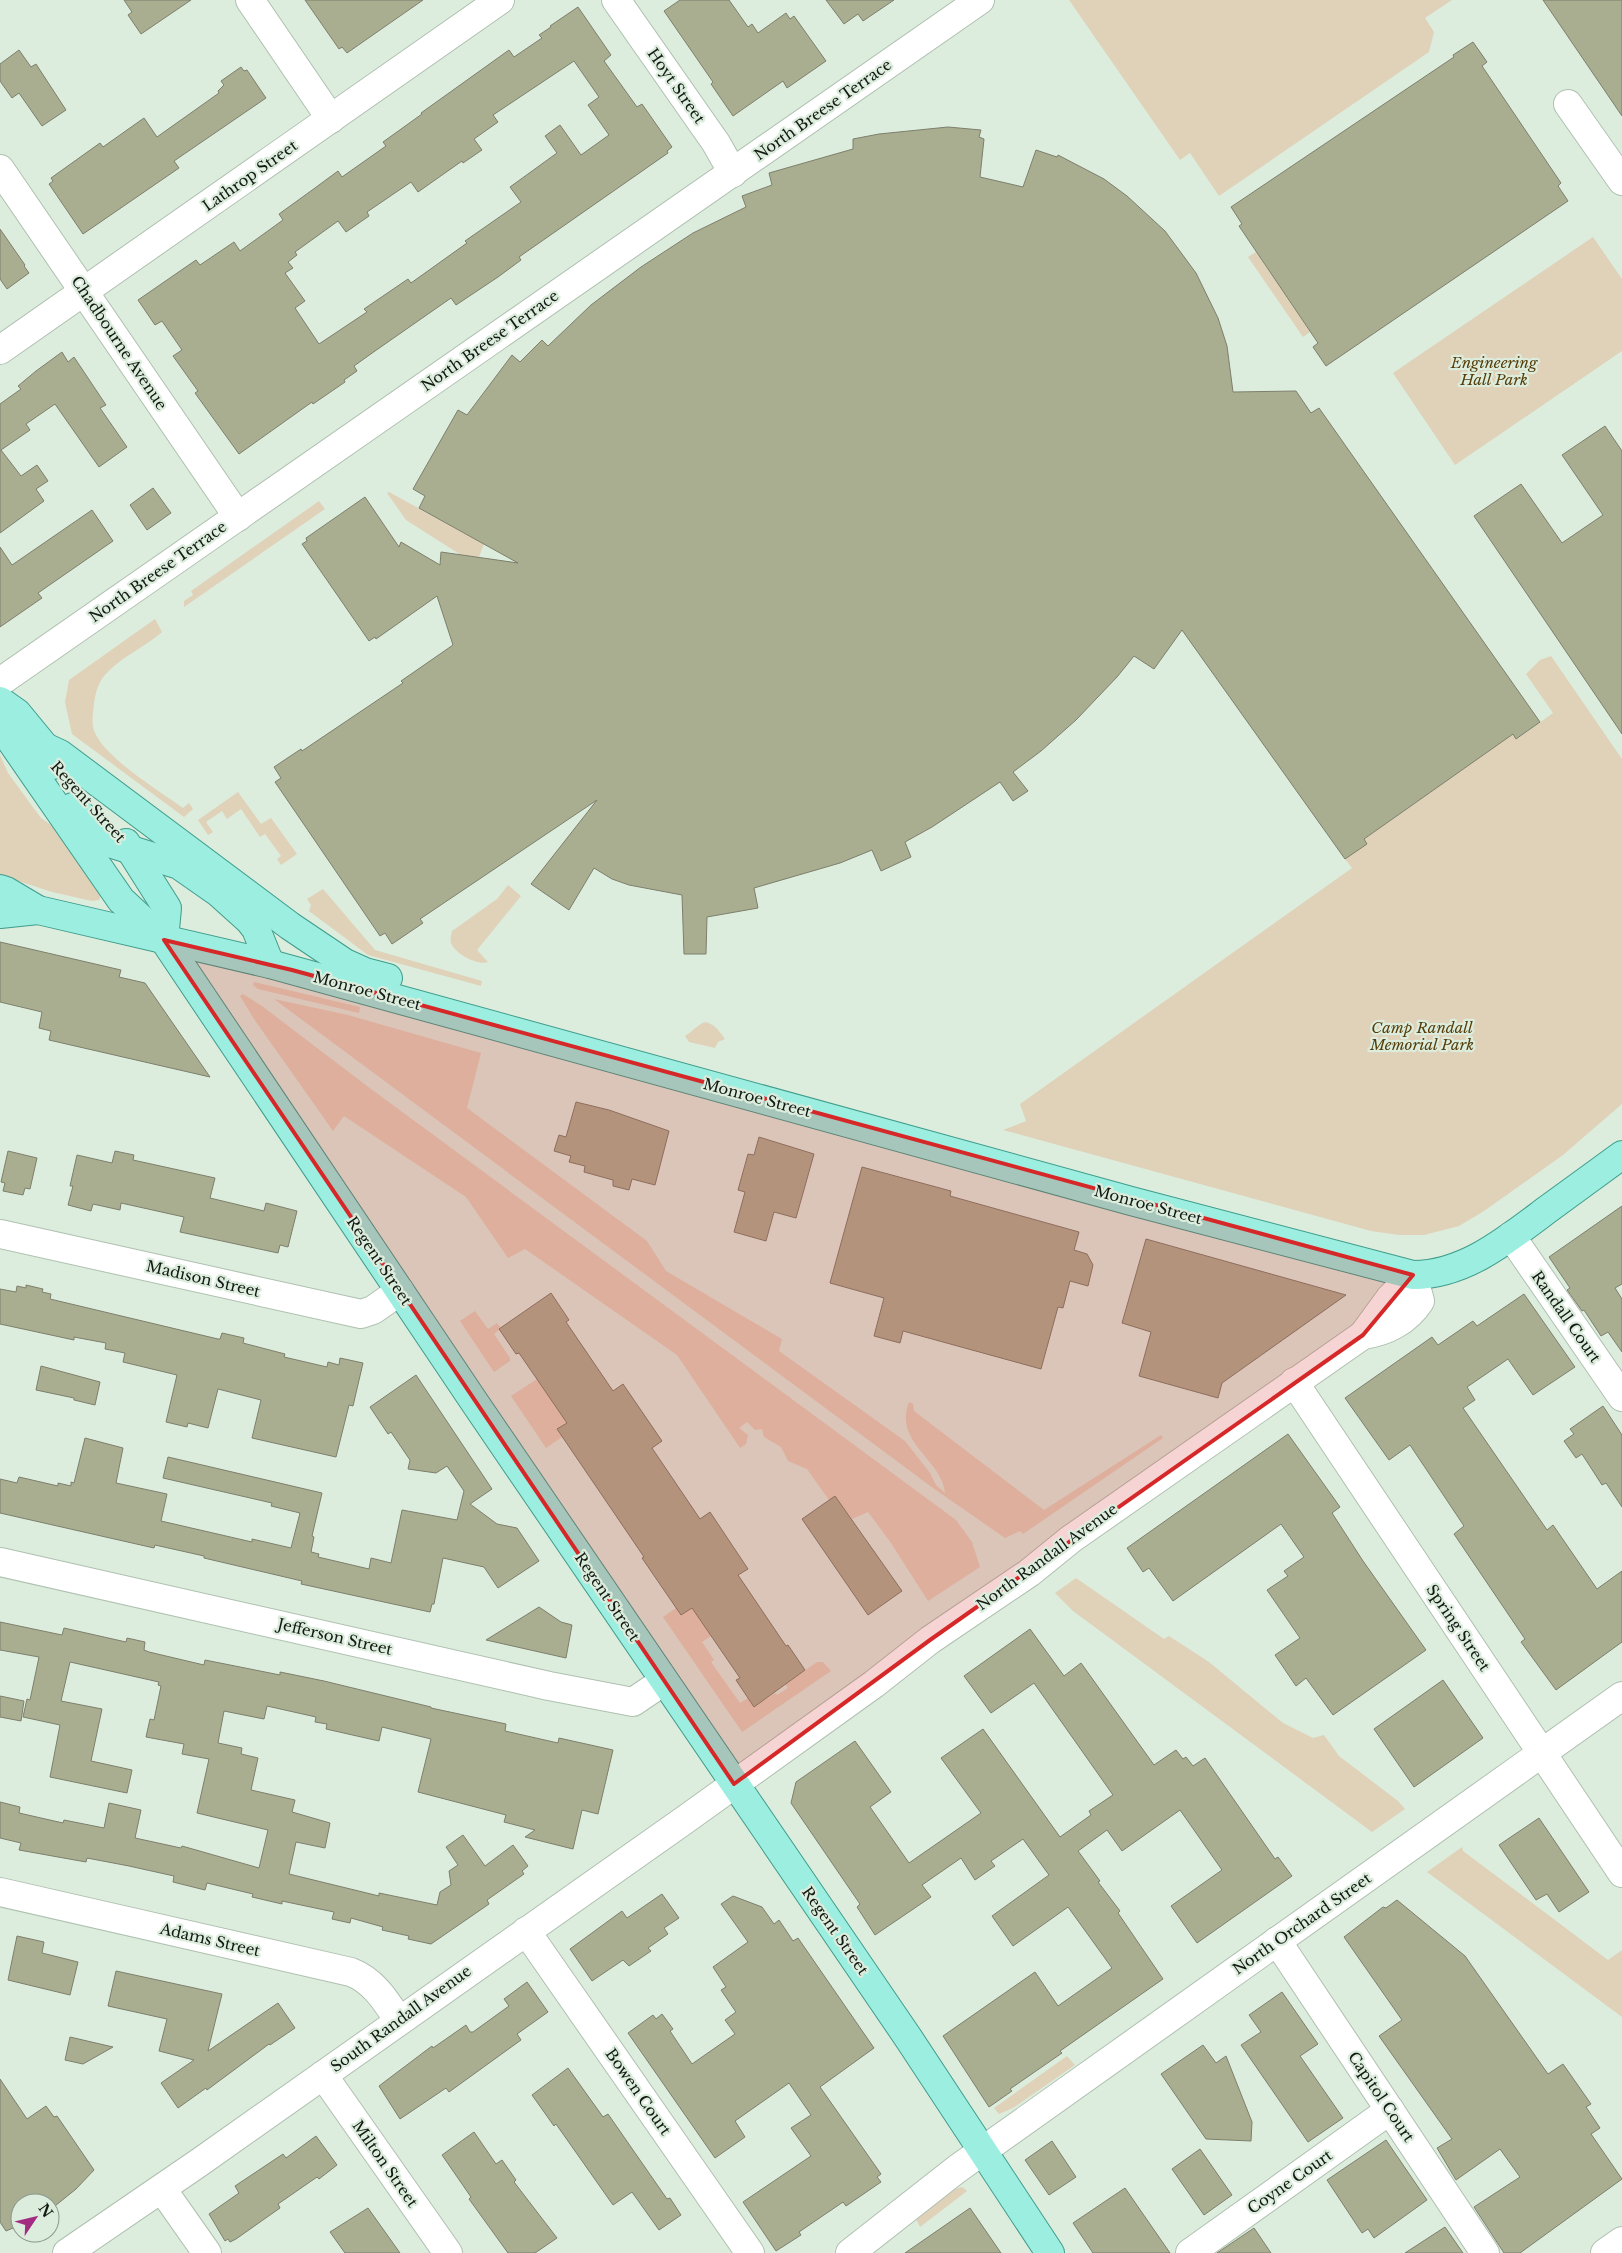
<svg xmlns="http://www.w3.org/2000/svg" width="1622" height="2253" font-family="'Libre Baskerville',serif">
<rect width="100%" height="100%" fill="#dceddd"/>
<!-- green -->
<g fill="#e0d1b9">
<path d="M1069,0H1452L1425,18L1434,32L1429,52L1219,196L1190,153L1180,160Z"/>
<path d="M1593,237L1622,279V351L1455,465L1393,373Z"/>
<path d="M1256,252L1310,332L1303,337L1248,257Z"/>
<path d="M389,492L484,544L479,557L461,555L406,520L387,493Z"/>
<path d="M319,501L325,509L184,607V601L193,595L191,591Z"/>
<path d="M155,619L162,632C145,647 119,658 104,676C98,684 95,694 94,704C93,711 92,720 93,727C99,755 160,791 183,808L189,803L193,809L184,817L72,734L65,702L69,680Z"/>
<path d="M1551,656L1622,759V1104L1563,1155L1484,1211L1459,1226L1424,1235H1399L1371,1231L1003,1130L1026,1121L1020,1104L1352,868L1345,859L1367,844L1364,839L1513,734L1517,739L1553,713L1526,674L1540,660Z"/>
<path d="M0,755L8,773L32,806L41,818L58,830L101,895L99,900L92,901L52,892L0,875Z"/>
<path d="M238,792L261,824L271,818L297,854L281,865L277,859L281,856L265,834L260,837L241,809L227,819L222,811L206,822L213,832L208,835L198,820Z"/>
<path d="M508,885L521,896L477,950L488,962C478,966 455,954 451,943C450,939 451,935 452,931L497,899Z"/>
<path d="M323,889L375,950L482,981L481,986L368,955L309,911L311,905L307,899Z"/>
<path d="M254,982L360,1007L359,1013L258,989L253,985Z"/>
<path d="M243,994L262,1006L367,1086L956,1520L972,1542L980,1567L928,1601L891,1543L868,1512L852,1519L835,1496L829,1500L807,1469L788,1461L781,1447L764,1437L762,1429L755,1430L747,1422L739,1428L748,1435L746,1444L740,1448L677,1355L525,1249L508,1258L466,1197L344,1116L333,1131L254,1019L240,996Z"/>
<path d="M274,999L348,1015L481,1053L467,1108L647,1241L666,1271L782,1339L779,1351L905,1441L930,1473L936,1485L945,1493C942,1459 893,1443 909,1402L913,1404L914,1411L1044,1510L1161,1435L1163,1438L1023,1534L1020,1531L1005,1538L933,1488Z"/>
<path d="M705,1022C715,1024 719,1031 725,1039L718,1042L715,1048L689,1042L685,1036C693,1031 697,1025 705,1022Z"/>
<path d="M475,1311L488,1329L497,1323L501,1328L494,1334L510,1358V1361L494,1372L460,1321Z"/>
<path d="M537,1379L567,1423L557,1429L562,1437L546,1448L511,1396Z"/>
<path d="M1076,1578L1164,1639L1169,1636L1209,1662L1283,1723L1313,1738L1324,1735L1339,1756L1398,1801L1405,1809L1372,1832L1073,1611L1055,1593Z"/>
<path d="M676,1608L681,1615L692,1608L711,1636L702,1642L714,1660L711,1662L740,1703L748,1698L754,1707L775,1693L777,1695L788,1688L785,1684L817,1662H823L831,1671L742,1732L663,1617Z"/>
<path d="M1462,1847L1463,1851L1608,1960L1622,1950V2017L1427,1872Z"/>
<path d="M1067,2056L1075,2065L1013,2108L999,2114L994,2108Z"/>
<path d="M962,2187L967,2191L920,2227L916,2219L955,2189Z"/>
</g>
<!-- building -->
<g fill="#aaae90" stroke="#7d7f6c" fill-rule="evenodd">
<path d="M124,0H191L141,34L128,15L132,12Z"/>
<path d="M305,0H423L347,53L342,47L339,49Z"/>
<path d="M680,0H729L748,27L752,24L758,33L786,13L790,19L794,16L826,61L787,88L783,81L733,116L711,84L713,82L664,11Z"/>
<path d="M826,0H894L863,21L858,14L844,24Z"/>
<path d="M1543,0H1622V116Z"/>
<path d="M578,7L611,55L604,61L637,107L642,104L672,147L667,151L668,153L519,257L521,260L498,277L456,305L451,298L375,351L354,366L357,371L344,380L345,382L313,404L312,402L239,454L195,393L198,391L173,356L182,350L162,321L155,325L138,300L196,260L200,265L234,242L240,251L283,220L279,214L315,188L338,171L342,177L386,146L383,142L422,114L421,113L509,50L514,57L542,38L539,35L551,27L550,26ZM574,61L599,97L588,105L609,135L581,155L560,125L545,136L557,153L510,187L521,202L465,241L467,243L411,283L408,279L364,309L367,312L319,344L295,308L305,301L285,273L293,268L288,262L297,255L295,252L338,221L346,232L369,216L367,212L411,182L418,192L462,161L463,163L482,150L474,139L498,122L493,115Z"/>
<path d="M1473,42L1487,62L1482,66L1561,183L1558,186L1568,201L1326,366L1313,347L1318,343L1239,226L1242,224L1231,207L1454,57L1453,55Z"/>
<path d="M19,50L31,67L36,64L66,110L42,126L19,93L12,98L0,81V64Z"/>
<path d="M241,67L244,71L247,70L266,98L174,161L179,168L83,234L49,184L53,181L51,178L100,143L103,147L144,118L157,137L219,93L218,91L224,85L221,81Z"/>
<path d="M948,127L981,130L979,137L984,139L980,177L1023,187L1036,150L1057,157L1058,155L1104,179L1127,196L1165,231L1196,273L1218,318L1227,346L1233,392L1296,391L1311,413L1319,408L1540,722L1516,739L1513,734L1364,839L1367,844L1345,859L1182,630L1154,669L1134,656L1117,677L1076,720L1041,751L1013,772L1028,791L1013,801L1000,782L932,827L905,842L911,857L881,871L872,850L840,863L754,888L758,908L707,917L706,954H684L682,895L629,885L612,879L594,868L569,910L531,884L597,800L420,919L423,923L392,944L385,933L380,936L275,782L281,778L274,767L301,749L302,751L403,683L401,681L453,645L437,596L376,639L375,637L369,641L302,544L307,541L306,538L365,497L399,547L401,542L440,565L441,552L518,563L419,508L425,496L413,489L458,410L467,415L512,355L520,362L542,340L548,346L591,305L641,267L693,233L746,207L742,196L772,185L769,173L853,149V139L879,134Z"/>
<path d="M0,229L25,265L24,266L29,273L7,289L0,279Z"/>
<path d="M62,352L68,362L74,357L106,405L100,408L127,447L99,467L55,404L26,424L30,430L1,450L21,476L37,465L48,481L36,489L44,501L0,533V404L21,389L18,386L36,371Z"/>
<path d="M1605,426L1622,451V734L1474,516L1521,484L1562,543L1603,515L1562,455Z"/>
<path d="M153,488L171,513L147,530L130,505Z"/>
<path d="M92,510L113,541L38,593L42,598L0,627V547L12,565Z"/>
<path d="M0,942L121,970L119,977L145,983L210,1077L49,1040L51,1031L39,1028L42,1012L0,1002Z"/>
<path d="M576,1102L609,1110L669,1131L655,1185L632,1179L629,1190L613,1186V1180L584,1172L585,1166L569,1162L571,1156L554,1151L559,1135L566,1137Z"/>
<path d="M759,1137L814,1154L796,1218L774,1212L766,1241L734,1232L745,1192L738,1190L748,1154L754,1155Z"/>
<path d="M8,1151L37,1158L30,1189L25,1188L23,1195L3,1191L5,1183L1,1182Z"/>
<path d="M115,1151L134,1155L133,1160L215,1178L210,1198L264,1211L266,1203L297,1211L288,1247L280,1245L278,1253L180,1232L184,1217L121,1203L120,1210L93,1204L91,1211L68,1205L73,1186H70L77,1155L112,1163Z"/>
<path d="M862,1167L951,1191L950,1196L1079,1232L1074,1250L1087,1254L1093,1265L1088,1286L1070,1281L1063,1308L1058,1307L1041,1369L903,1331L900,1343L874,1336L884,1298L830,1283Z"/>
<path d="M1622,1206V1284L1615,1288L1622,1299V1352L1608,1332L1601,1336L1584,1310L1582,1311L1567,1290L1570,1288L1549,1257Z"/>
<path d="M1146,1239L1346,1295L1222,1383L1218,1398L1139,1376L1151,1332L1122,1323Z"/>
<path d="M26,1285L43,1289L42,1292L51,1294L50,1299L218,1339H220L222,1333L244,1338L243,1343L285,1354L284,1357L327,1367L328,1362L339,1365L340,1358L363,1363L353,1406L349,1405L336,1457L252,1438L261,1400L218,1389L208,1428L188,1423L187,1427L166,1422L177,1375L123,1362L125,1353L105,1349L106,1343L74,1337V1340L0,1324V1289L16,1292L17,1286L26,1288Z"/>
<path d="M551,1293L569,1320L566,1322L613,1391L623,1384L662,1441L652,1448L700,1519L710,1512L748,1569L738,1575L786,1646L788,1645L805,1670L754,1707L736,1680L740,1678L692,1608L681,1615L642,1558L644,1557L557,1429L567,1423L519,1353L516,1354L499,1329Z"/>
<path d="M1524,1294L1575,1367L1533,1395L1508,1359L1467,1387L1475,1400L1463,1408L1547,1530L1553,1525L1597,1589L1622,1571V1642L1556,1690L1521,1642L1525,1639L1454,1534L1464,1526L1410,1445L1389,1460L1345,1398L1432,1337L1438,1345L1473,1321L1477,1326Z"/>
<path d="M41,1366L100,1382L95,1405L74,1400V1398L36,1390Z"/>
<path d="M416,1375L492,1489L470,1504L497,1524L517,1528L539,1561L498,1588L484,1567L443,1558L434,1604H432L430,1612L301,1584L302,1581L204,1558V1556L155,1545L154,1548L0,1513V1479L17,1483L19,1477L58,1486V1483L71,1486V1482L74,1483L85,1438L123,1448L116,1483L167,1494L161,1521L252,1542V1539L291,1548L300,1513L271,1506L272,1503L163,1478L168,1457L322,1493L312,1536L314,1537L311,1552L319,1554L318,1557L369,1569L371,1558L391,1563L402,1510L457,1520L464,1491L447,1466L436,1473L408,1469L410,1460L391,1432L388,1434L370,1407Z"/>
<path d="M1603,1406L1622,1435V1507L1606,1483L1602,1485L1582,1454L1576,1458L1564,1441L1574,1434L1570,1429Z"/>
<path d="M1288,1434L1340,1507L1332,1513L1363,1561L1426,1650L1333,1715L1306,1678L1296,1686L1275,1655L1300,1638L1267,1590L1288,1576L1284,1571L1304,1557L1281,1524L1173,1601L1149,1568L1143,1572L1127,1548Z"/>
<path d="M835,1496L902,1591L868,1615L802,1519Z"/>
<path d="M539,1607L561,1622L572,1625L566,1658L486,1640Z"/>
<path d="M0,1622L62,1635L64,1628L126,1642L127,1638L145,1642L144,1650L149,1652L204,1665L205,1660L280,1675V1672L324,1681L431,1707V1708L506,1724L505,1731L558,1743L559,1738L613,1750L598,1814L582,1810L573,1849L525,1837L535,1830L504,1822L506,1815L418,1792L431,1739L382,1727L379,1741L326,1729L327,1724L315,1722L316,1717L267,1706L264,1719L224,1711L218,1743L242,1748L241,1754L258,1758L251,1790L295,1800L292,1812L330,1823L325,1848L296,1842L289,1874L379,1896V1893L437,1905L440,1892L451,1885L449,1871L458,1865L446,1847L463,1835L485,1866L513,1845L528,1866L522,1871L524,1874L487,1900L489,1904L431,1944L408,1939L409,1936L382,1930L383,1927L351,1918L350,1923L332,1919L334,1912L282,1901V1904L252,1897L253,1894L207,1883L205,1890L173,1882L174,1876L129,1866L87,1858L86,1862L19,1850L21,1843L0,1838V1802L20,1807L19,1813L63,1823L64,1820L104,1828L109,1803L141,1810L135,1838L181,1848L182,1846L259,1868L268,1830L197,1813L209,1759L182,1754L184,1744L146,1737L150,1719L154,1720L161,1686L158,1685L159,1682L70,1662L61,1701L102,1709L91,1761L132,1770L127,1793L50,1777L60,1725L23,1717L27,1699L30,1700L39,1657L0,1650Z"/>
<path d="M1030,1629L1064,1676L1081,1663L1154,1765L1176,1750L1183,1759L1186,1757L1193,1766L1205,1758L1275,1859L1278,1857L1292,1876L1197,1943L1171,1906L1222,1870L1180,1810L1122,1851L1107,1830L1078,1851L1100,1881L1098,1882L1120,1911L1118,1913L1163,1979L1060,2051L1062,2053L1010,2089L1012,2091L989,2107L943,2036L1035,1972L1058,2006L1112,1968L1068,1907L1013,1946L992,1916L1049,1875L1023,1839L991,1861L995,1866L975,1880L961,1858L922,1885L931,1897L875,1935L857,1907L860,1904L791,1803L796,1782L855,1741L891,1792L870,1807L909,1863L981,1813L941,1758L983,1729L1060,1837L1091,1815L1089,1811L1113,1795L1034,1683L991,1713L964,1676Z"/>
<path d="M1443,1680L1483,1738L1414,1787L1374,1729Z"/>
<path d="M0,1696L24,1701L21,1721L0,1717Z"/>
<path d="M1539,1818L1589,1892L1559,1912L1547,1894L1536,1900L1499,1845Z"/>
<path d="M662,1894L679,1918L664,1928L668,1934L648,1948L651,1951L629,1966L623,1960L592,1981L570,1949L622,1911L627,1918Z"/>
<path d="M733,1896L762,1907L774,1924L779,1920L793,1941L798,1938L874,2048L820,2087L881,2174L877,2177L881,2182L846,2206L843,2202L799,2232L801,2235L776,2251L743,2202L811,2156L791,2128L811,2115L789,2083L735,2121L745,2137L715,2158L628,2033L653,2015L656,2019L662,2014L673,2029L670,2031L692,2064L735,2034L725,2020L736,2012L721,1990L726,1987L713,1967L748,1942L721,1904Z"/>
<path d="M1397,1900L1465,1956L1548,2074L1563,2064L1591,2104L1586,2107L1600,2128L1591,2134L1622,2179L1520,2253H1504L1474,2207L1520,2177L1500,2149L1456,2180L1437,2148L1452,2139L1379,2036L1402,2020L1344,1937L1383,1907L1386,1908Z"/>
<path d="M17,1936L44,1942L42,1953L78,1962L70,1995L8,1980Z"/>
<path d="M116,1971L222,1994L208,2051L278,2003L295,2028L270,2045L269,2044L207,2090L206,2088L178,2108L161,2083L194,2060L159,2051L167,2019L108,2006Z"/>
<path d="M527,1982L548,2012L517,2034L521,2040L449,2092L446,2088L400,2119L379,2086L432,2046L433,2048L466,2025L470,2032H473L509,2006L504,1999Z"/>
<path d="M1282,1992L1318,2044L1300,2056L1343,2118L1308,2142L1241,2045L1261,2032L1249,2015Z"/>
<path d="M70,2037L113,2047L83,2064L65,2060Z"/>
<path d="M1203,2045L1216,2063L1226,2056L1252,2122L1251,2141L1206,2139L1161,2074Z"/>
<path d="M568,2068L603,2117L608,2114L667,2199L670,2198L681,2215L659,2230L632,2192L613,2205L556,2124L554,2126L532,2095Z"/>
<path d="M0,2079L27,2119L46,2106L54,2117L57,2116L94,2170L76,2189L50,2210V2203H20V2225L6,2231L0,2222Z"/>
<path d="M474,2132L496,2164L502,2160L516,2180L514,2182L557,2238L535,2253H508L469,2199L471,2197L442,2155Z"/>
<path d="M316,2136L337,2165L319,2179L317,2177L278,2204L280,2208L236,2239L230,2242L228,2239L225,2241L209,2214L239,2193L235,2186L283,2154L286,2158Z"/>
<path d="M1386,2140L1427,2200L1374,2238L1368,2229L1362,2233L1327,2180Z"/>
<path d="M1052,2141L1076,2177L1049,2195L1025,2160Z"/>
<path d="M1200,2149L1232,2195L1204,2215L1172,2169Z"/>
<path d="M1125,2188L1170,2253H1093L1073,2223Z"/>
<path d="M368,2208L400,2253H345L330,2232Z"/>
<path d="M970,2208L1001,2253H905Z"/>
<path d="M1445,2227L1463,2253H1405Z"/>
<path d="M1254,2228L1271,2253H1217Z"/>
</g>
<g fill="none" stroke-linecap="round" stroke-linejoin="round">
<defs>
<g id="minor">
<path d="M250,0L331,119"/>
<path d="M616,0L716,143L733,173"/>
<path d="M1568,104L1622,181"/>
<path d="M0,169L238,517"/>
<path d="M0,350L500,0"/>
<path d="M0,682L980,0"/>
<path d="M0,1234L361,1314L373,1310L400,1291"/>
<path d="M1511,1236L1622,1397"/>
<path d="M1363,1335C1386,1332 1407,1321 1420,1301L1413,1275"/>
<path d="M1294,1382L1622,1873"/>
<path d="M0,1562L549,1686L633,1702L664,1681"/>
<path d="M0,1892L351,1972C374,1981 386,2001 399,2021"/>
<path d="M526,1931L750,2253"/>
<path d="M1277,1941L1485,2253"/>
<path d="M323,2075L448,2253"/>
<path d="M162,2189L207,2253"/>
<path d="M67,2253L200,2162L686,1819L874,1684L930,1640L1029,1573L1071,1539L1363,1335L1390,1298L1413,1275"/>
<path d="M850,2253L957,2169L1622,1696"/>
<path d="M1190,2253L1390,2110"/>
<path d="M1605,2253L1622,2241"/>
</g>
<g id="major">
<path d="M0,701L17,713L45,747L53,765"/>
<path d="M0,725L121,900L164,940L475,1403L909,2039L1050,2253"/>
<path d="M45,747L60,754L290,926L345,963L365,972L388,978"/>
<path d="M73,807L109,843L179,865L219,893L249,920L256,929L270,964"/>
<path d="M126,843L167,908L164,940"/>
<path d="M0,889L6,891L38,910L270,964L1131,1201L1413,1275C1465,1275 1508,1239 1548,1209C1573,1191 1597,1173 1622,1155"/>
<path d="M0,914L38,910"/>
</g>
</defs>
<!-- minor casing -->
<use href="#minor" stroke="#afc0b0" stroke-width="30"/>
<!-- major casing -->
<use href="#major" stroke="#409c8b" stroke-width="30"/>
<!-- minor -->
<use href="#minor" stroke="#fff" stroke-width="28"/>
<!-- major -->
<use href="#major" stroke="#9beee0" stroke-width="28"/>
</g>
<!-- marked area -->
<path fill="#d62828" fill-opacity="0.2" stroke="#d62828" stroke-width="4" stroke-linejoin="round" d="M164,940L292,970L1413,1275L1363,1335L930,1640L734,1784Z"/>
<g text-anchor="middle" stroke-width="4.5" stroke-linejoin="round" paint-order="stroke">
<!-- street labels -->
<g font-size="15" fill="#121812" stroke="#dceddd">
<text transform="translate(676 86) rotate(55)" y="5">Hoyt Street</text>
<text transform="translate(823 110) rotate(-35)" y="5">North Breese Terrace</text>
<text transform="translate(250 176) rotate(-35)" y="5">Lathrop Street</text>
<text transform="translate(490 341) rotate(-35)" y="5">North Breese Terrace</text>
<text transform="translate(119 343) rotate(56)" y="5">Chadbourne Avenue</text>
<text transform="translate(158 572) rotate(-35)" y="5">North Breese Terrace</text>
<text transform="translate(88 802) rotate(48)" y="5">Regent Street</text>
<text transform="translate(367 991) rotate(15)" y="5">Monroe Street</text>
<text transform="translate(757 1098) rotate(15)" y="5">Monroe Street</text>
<text transform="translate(1148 1205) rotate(15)" y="5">Monroe Street</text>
<text transform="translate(379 1261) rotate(56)" y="5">Regent Street</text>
<text transform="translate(203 1279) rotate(13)" y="5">Madison Street</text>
<text transform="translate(1566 1317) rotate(55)" y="5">Randall Court</text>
<text transform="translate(1047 1557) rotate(-36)" y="5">North Randall Avenue</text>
<text transform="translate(607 1597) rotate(56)" y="5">Regent Street</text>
<text transform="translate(1458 1628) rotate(56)" y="5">Spring Street</text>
<text transform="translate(335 1637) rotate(13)" y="5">Jefferson Street</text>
<text transform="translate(1302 1924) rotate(-35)" y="5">North Orchard Street</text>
<text transform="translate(835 1931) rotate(55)" y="5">Regent Street</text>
<text transform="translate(210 1940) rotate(13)" y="5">Adams Street</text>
<text transform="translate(401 2019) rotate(-36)" y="5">South Randall Avenue</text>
<text transform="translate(638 2092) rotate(55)" y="5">Bowen Court</text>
<text transform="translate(1381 2097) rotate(56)" y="5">Capitol Court</text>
<text transform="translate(385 2164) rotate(55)" y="5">Milton Street</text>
<text transform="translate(1290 2182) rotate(-35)" y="5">Coyne Court</text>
</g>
<!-- park labels -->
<g font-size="15" font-style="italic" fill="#563d09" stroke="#dceddd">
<text x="1494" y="368">Engineering<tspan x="1494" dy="17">Hall Park</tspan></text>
<text x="1422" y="1033">Camp Randall<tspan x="1422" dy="17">Memorial Park</tspan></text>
</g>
</g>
<!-- north arrow -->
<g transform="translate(35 2218) rotate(55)"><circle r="24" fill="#dceddd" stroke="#8b988c"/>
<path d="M0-4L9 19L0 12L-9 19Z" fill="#a32b82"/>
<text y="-8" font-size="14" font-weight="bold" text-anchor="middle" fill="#121812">N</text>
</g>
</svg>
